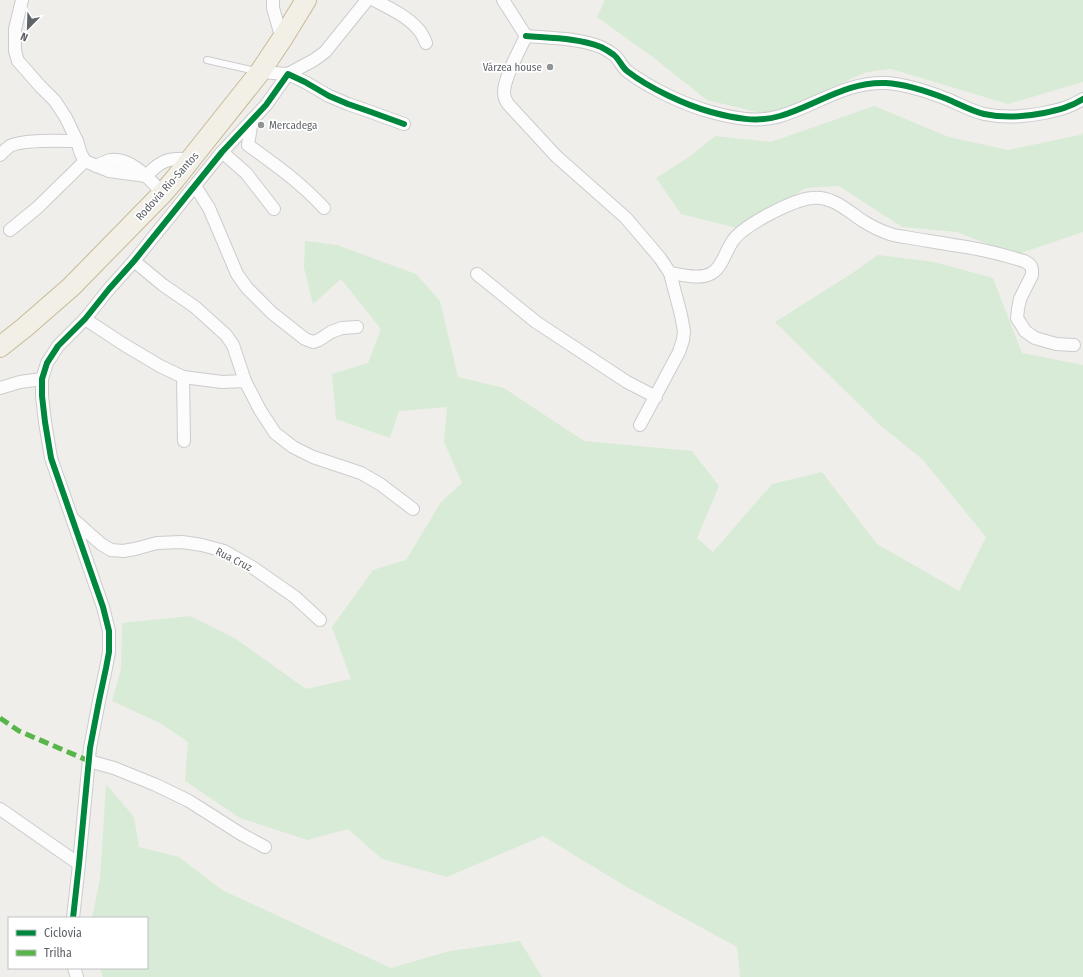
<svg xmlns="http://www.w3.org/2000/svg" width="1083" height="977" font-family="'Fira Sans Condensed',sans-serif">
<rect width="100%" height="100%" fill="#efeeea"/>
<!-- green -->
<g fill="#d8ebd6">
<path d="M605,0H1083V82L1008,104L891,69L867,72L769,115L707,100L654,58L597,17Z"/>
<path d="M874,106L949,137L1008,150L1080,135L1083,133V232L1015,255L957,232L902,227L839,186L806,188L741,229L681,214L656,178L689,157L715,136L771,142Z"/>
<path d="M305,241L337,245L416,274L440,301L458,377L504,388L584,441L692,451L719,486L697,538L713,552L772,484L822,472L877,544L959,591L986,537L922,459L881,426L775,322L851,274L878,255L934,262L993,278L1022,353L1083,365V977H740L737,947L625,886L543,836L447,877L382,859L348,829L307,840L240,818L185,781L188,742L160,723L112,701L121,669L122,623L190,616L236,639L306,689L351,679L332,627L373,570L406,560L441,502L462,483L444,442L447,407L399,411L390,438L336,419L332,374L368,363L381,329L341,279L313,304L304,268Z"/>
<path d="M106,784L134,817L139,847L179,857L222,890L391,968L450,951L520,941L542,977H103L100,968H147V918H92L100,879Z"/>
</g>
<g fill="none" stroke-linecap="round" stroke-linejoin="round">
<defs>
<path id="service" d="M207,60L256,71"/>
<g id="minor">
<path d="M22,0L15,29V51L18,61L40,86L55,101L66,118L77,141L81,154L85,161L109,171L146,176C162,159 169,158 192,159"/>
<path d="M273,0V8L282,39"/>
<path d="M374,0C389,8 407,16 418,29C422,33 424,38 426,43"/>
<path d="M503,0L526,36"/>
<path d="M526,36C551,38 578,38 601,47C605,49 610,52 614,55C619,59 622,67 627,71C649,88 685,105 711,112C733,118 757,123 780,116C815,106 847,81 886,83C905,84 929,92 947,99C959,104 971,111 984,114C1003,118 1024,117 1044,113C1058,110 1071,107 1083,99"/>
<path d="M526,36C520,49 504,78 504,92C504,97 505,100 508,104L556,156L626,218L660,258L670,273L681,315L684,331L683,340L679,352L640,425"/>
<path d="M260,72L288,74L314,60L325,52L367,0"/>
<path d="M252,120L248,145C276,165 301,183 324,208"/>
<path d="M222,152L246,173L274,209"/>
<path d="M0,155C3,152 6,149 10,146C23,139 61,141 77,141"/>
<path d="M96,166C100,164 106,161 111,160C132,158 149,179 163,193"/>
<path d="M195,186L209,208L237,274L247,288L272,313L305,339L313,342L319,340L331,332L342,328L357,327"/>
<path d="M10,230L37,208L85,161"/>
<path d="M134,261L163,285L195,307L226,335L233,345L245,381L260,410L275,433L293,447L313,457L361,473L380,484L413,509"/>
<path d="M670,273C683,275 701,280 712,273C723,267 726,248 735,238C747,224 792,200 812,198C831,195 848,211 863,221C871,226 881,231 890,234C895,236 900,236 905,237C921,240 937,242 953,245C977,248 1001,254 1024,261L1029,264L1031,266L1032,270V275L1020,299L1018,309L1017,318L1025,331L1035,338L1056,344L1074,345"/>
<path d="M477,274L536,322L627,382L656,397"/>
<path d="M85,319L123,344L160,366L183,377L222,382L245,381"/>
<path d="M183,377L184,441"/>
<path d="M0,388L20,382L42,379"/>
<path d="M74,520L101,544L111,550L123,551L135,549L157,543L182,542L202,545L224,551L252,567L295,597L320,620"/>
<path d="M89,761L114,768L156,785L189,801L241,834L265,847"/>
<path d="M0,809L79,864"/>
<path d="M73,918L79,864L90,748L99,701L106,668L109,652V631L103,607L51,458L45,422L42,396V379L47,363L58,346L85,319L109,289L134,261L222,152L266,105L288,74L305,82L329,96L348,104L371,112L404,124"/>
<path d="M74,968L77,977"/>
</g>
<path id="trunk" d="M0,347L24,328L71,287L163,193L175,179L260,72L282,39L306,0"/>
</defs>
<!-- service casing -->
<use href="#service" stroke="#cbcccc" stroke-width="8"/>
<!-- minor casing -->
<use href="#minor" stroke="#cbcccc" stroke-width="14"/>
<!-- trunk casing -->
<use href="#trunk" stroke="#c8b996" stroke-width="22"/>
<!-- service -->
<use href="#service" stroke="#fdfcfc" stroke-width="6"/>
<!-- minor -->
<use href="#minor" stroke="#fdfcfc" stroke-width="12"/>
<!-- trunk -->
<use href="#trunk" stroke="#f2f0e6" stroke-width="20"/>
<!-- quiet -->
<path stroke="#58b549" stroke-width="5" stroke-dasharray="10 5" stroke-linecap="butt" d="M0,718L19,731L89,761"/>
<defs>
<g id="cycleway">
<path d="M526,36C551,38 578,38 601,47C605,49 610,52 614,55C619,59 622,67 627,71C649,88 685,105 711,112C733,118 757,123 780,116C815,106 847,81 886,83C905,84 929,92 947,99C959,104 971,111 984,114C1003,118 1024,117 1044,113C1058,110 1071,107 1083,99"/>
<path d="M73,918L79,864L90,748L99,701L106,668L109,652V631L103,607L51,458L45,422L42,396V379L47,363L58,346L85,319L109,289L134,261L222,152L266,105L288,74L305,82L329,96L348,104L371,112L404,124"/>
</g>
</defs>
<!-- cycleway casing -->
<use href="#cycleway" stroke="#fff" stroke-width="8"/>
<!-- cycleway -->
<use href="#cycleway" stroke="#00873e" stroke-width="6"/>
</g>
<!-- markers -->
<g fill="#919496" stroke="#fff" stroke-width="1.5">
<circle cx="550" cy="67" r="4"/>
<circle cx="261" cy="125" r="4"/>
</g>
<g text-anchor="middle" stroke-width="3.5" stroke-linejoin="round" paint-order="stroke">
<!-- poi labels -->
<g font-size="11" fill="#5f6368" stroke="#fff" text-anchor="end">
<text x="542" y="71">Várzea house</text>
<text x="269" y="129" text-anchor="start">Mercadega</text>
</g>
<!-- street labels -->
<g font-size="11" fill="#5f6368" stroke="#fff">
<text transform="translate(167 186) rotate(-48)" y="4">Rodovia Rio-Santos</text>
<text transform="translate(234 559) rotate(27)" y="4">Rua Cruz</text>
</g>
</g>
<!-- legend -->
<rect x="8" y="917" width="140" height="52" fill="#ffffff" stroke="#bfc1c3"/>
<rect x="16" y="930" width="20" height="6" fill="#00873e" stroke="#bfc1c3"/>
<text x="44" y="937" font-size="12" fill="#5f6368">Ciclovia</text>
<rect x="16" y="950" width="20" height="6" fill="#58b549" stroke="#bfc1c3"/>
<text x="44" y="957" font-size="12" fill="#5f6368">Trilha</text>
<!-- north arrow -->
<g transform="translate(28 28) rotate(203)" stroke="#ffffff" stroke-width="3" paint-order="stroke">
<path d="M0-3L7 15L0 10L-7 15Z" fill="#5f6368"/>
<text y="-6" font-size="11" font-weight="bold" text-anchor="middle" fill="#5f6368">N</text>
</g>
</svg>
